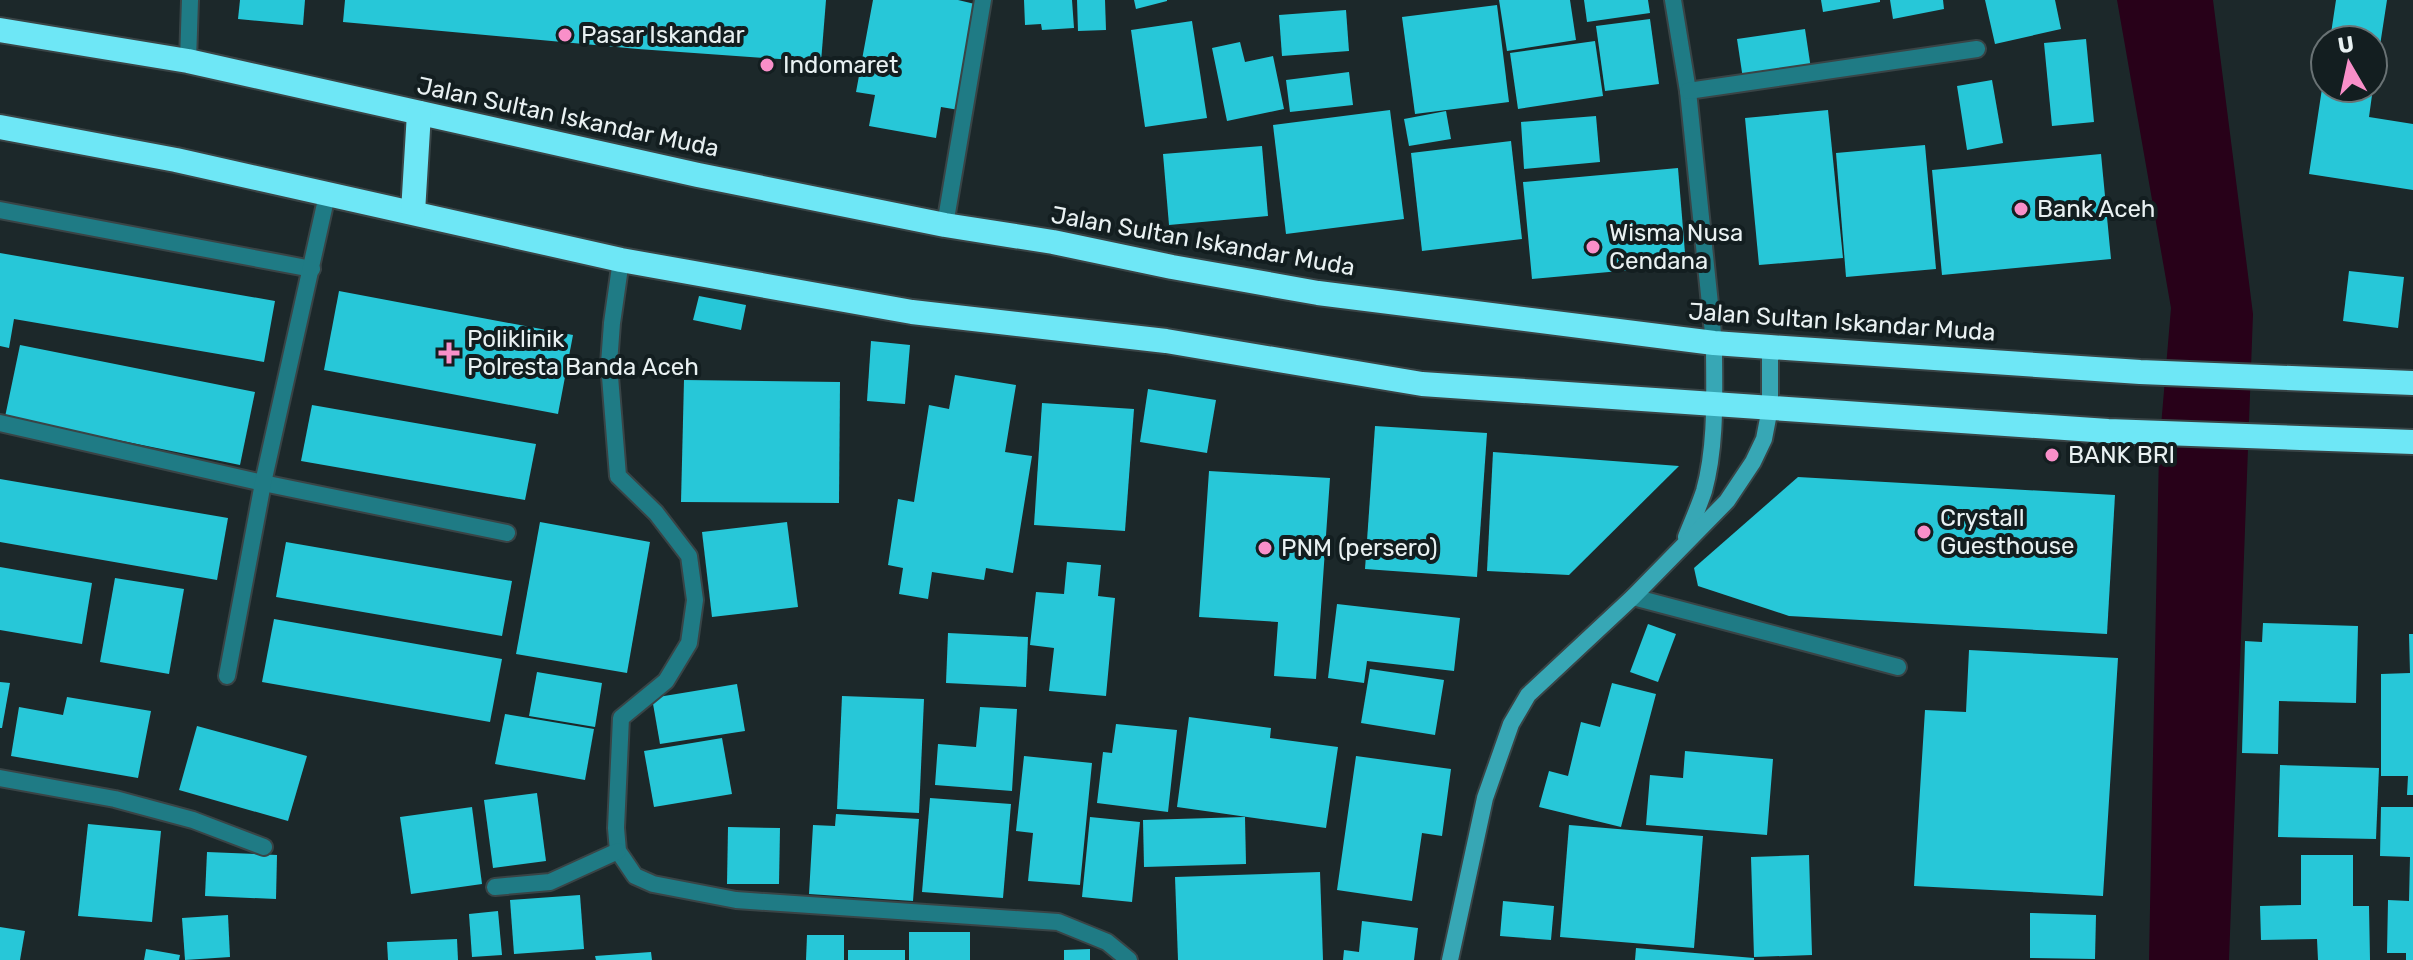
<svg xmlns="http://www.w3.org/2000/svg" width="2413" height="960" font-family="Rubik,sans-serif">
<rect width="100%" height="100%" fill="#1c282a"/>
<!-- water -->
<path fill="#280119" d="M2117,0H2213L2253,314L2229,960H2149L2159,450L2171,308Z"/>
<!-- building -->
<g fill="#27c7d8">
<path d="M240,0H305L303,25L238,19Z"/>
<path d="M345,0H826L821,62L638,49L343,22Z"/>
<path d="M873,0H958L979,5L959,110L941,107L936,138L869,126L875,95L856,92Z"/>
<path d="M1024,0H1072L1074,28L1042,30L1041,24L1025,25Z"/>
<path d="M1077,0H1105L1106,30L1078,31Z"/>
<path d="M1134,0H1167V1L1136,9Z"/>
<path d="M1499,0H1570L1576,40L1507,51Z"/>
<path d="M1584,0H1648L1650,13L1587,22Z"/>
<path d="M1821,0H1880V2L1823,12Z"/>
<path d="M1890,0H1943L1944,9L1893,19Z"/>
<path d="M1985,0H2055L2061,29L1995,44Z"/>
<path d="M2336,0H2387L2375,78H2373V40H2330Z"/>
<path d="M1497,5L1509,102L1415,114L1402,17Z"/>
<path d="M1346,10L1349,51L1282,56L1279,15Z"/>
<path d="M1650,19L1659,84L1605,91L1596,26Z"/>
<path d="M1192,21L1207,118L1145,127L1131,30Z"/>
<path d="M1805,29L1811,69L1743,79L1737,39Z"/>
<path d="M2086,39L2094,122L2052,126L2044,43Z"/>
<path d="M1595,41L1603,96L1518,109L1510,53Z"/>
<path d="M1240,42L1245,62L1273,56L1284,109L1227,121L1212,48Z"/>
<path d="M1349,72L1353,105L1290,112L1286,80Z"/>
<path d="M1992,80L2003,143L1967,150L1957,86Z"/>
<path d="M2323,82L2325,88H2373L2369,117L2413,124V190L2309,174Z"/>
<path d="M1390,110L1404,219L1286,234L1273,125Z"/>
<path d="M1828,110L1843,258L1759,265L1745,118Z"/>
<path d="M1446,111L1451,139L1409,146L1404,119Z"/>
<path d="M1596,116L1600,162L1524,169L1521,122Z"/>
<path d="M1511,141L1522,239L1422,251L1411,153Z"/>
<path d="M1925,145L1936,269L1846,277L1836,153Z"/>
<path d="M1262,146L1268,216L1169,225L1163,154Z"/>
<path d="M2101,154L2111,259L1942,275L1932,170Z"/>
<path d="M1678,168L1686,265L1532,279L1523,182Z"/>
<path d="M0,253L275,301L264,362L14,319L9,348L0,346Z"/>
<path d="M2349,271L2404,277L2398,328L2343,321Z"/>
<path d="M339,291L573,335L558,414L324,370Z"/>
<path d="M699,296L746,305L741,330L693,320Z"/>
<path d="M871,341L910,345L905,404L867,401Z"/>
<path d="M20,345L255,392L240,465L5,417Z"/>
<path d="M955,375L1016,385L1005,452L1032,456L1013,573L986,568L984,580L932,572L928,599L899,594L903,568L888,565L898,499L914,502L929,405L949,409Z"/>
<path d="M684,380L840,382L839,503L681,502Z"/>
<path d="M1148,389L1216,400L1207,453L1140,442Z"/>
<path d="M1042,403L1134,409L1125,531L1034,525Z"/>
<path d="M312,405L536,444L525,500L301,461Z"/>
<path d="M1375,426L1487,433L1477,577L1365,569Z"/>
<path d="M1493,452L1679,466L1569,575L1487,571Z"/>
<path d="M1209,471L1330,478L1316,679L1274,676L1278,622L1199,617Z"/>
<path d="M1798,477L2115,495L2107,634L1789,616L1698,586L1694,568Z"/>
<path d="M0,479L228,518L217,580L0,542Z"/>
<path d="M540,522L650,542L627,673L516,654Z"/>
<path d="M787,522L798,607L712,617L702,532Z"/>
<path d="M286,542L512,581L502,636L276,597Z"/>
<path d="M1067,562L1101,565L1098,596L1115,598L1106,696L1049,691L1054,648L1030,645L1036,592L1064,594Z"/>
<path d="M0,567L92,583L82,644L0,630Z"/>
<path d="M115,578L184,589L169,674L100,662Z"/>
<path d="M1337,604L1460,618L1454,671L1367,661L1364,683L1328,678Z"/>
<path d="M274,619L502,659L490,722L262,682Z"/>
<path d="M2263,623L2358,626L2356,703L2279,701L2278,754L2242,753L2245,641L2262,642Z"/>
<path d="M1648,624L1676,634L1658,682L1630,672Z"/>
<path d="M948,633L1028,637L1026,687L946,683Z"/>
<path d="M2409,634H2413V795H2407L2408,776H2381V674L2410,673Z"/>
<path d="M1969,650L2118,658L2103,896L1914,886L1925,710L1966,712Z"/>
<path d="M1370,669L1444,680L1435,735L1361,723Z"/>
<path d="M537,672L602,683L595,727L529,716Z"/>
<path d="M0,682L10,683L2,728H0Z"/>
<path d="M1612,683L1656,694L1621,827L1539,807L1549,771L1568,776L1581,722L1600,727Z"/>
<path d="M737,684L745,731L660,744L652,698Z"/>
<path d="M842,696L924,699L919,813L837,809Z"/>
<path d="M67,697L151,711L138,778L11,756L19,707L63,715Z"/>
<path d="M980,707L1017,709L1012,791L935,785L938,744L976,747Z"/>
<path d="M505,714L594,729L585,780L495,764Z"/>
<path d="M1189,717L1271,728L1270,738L1338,747L1326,828L1177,807Z"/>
<path d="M1116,724L1177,730L1168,812L1097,803L1103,752L1112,753Z"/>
<path d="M197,726L307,756L288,821L179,790Z"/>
<path d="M722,738L732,794L654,807L644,751Z"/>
<path d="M1685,751L1773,759L1767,835L1646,825L1650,775L1683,778Z"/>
<path d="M1024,756L1092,763L1080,885L1028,881L1033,833L1016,831Z"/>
<path d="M1356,756L1451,769L1442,836L1422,833L1412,901L1337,890Z"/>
<path d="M2280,765L2379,768L2376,839L2278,837Z"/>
<path d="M537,793L546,861L493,868L484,800Z"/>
<path d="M930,798L1011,804L1003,898L922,892Z"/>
<path d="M472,807L482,884L411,894L400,817Z"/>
<path d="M2381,807H2413V960H2406V953H2387L2388,900L2409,901L2410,857L2380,856Z"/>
<path d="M836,814L919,819L913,901L809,894L813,825L835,826Z"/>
<path d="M1090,817L1140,822L1132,902L1082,897Z"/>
<path d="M1245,817L1246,864L1144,867L1143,820Z"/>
<path d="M88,824L161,831L152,922L78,916Z"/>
<path d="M1569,825L1703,836L1694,948L1560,937Z"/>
<path d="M728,827L780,828L779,884H727Z"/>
<path d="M207,852L277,855L276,899L205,896Z"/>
<path d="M1809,855L1812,955L1754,957L1751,857Z"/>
<path d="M2301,855H2353V906H2369L2370,960H2318L2317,939L2261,940L2260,906L2301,905Z"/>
<path d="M1320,872L1323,960H1178L1175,877Z"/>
<path d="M580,895L584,949L514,954L510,900Z"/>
<path d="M1503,901L1554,906L1551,940L1500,936Z"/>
<path d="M498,911L502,955L472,957L469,914Z"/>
<path d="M2030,913L2096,915L2095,959L2030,958Z"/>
<path d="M228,915L230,957L185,960L182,918Z"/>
<path d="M1362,921L1418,928L1414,960H1343L1344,950L1359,952Z"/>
<path d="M0,927L25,931L20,960H0Z"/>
<rect x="909" y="932" width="61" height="28"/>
<path d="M807,935H844V960H806Z"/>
<path d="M457,939L458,960H388L387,942Z"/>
<path d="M1636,948L1754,958V960H1635Z"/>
<path d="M146,949L180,955L179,960H144Z"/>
<path d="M1090,949V960H1064V950Z"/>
<rect x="848" y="950" width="57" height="10"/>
<path d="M651,952L652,960H596L595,956Z"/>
</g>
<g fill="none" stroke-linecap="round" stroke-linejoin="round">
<defs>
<path id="lane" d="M1633,597L1898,667"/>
<g id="street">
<path d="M1673,0L1688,91L1714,343"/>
<path d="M188,61L190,0"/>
<path d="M1688,91L1977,49"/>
<path d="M0,210L312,269"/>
<path d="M945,225L983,0"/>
<path d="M621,260L612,323L609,364L618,476L656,513L689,556L695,600L689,643L666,681L621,718L616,828L618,851L635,876L653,884L736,900L1058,922L1107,942L1129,960"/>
<path d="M0,423L263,483L507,533"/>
<path d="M227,676L263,483L327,195"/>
<path d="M0,778L115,799L193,820L264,847"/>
<path d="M495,887L550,882L618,851"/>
</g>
<g id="secondary">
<path d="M1686,537C1692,522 1699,506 1704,491C1717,444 1714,391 1714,343"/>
<path d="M1450,960L1485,798L1511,724L1528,695L1633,597L1727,501L1753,462L1764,439L1770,408V347"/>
</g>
<g id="highway">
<path d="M0,30L188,61L698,175L945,225L1053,242L1172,267L1318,293L1714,343L1770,347L2140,372L2413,383"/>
<path d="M0,127L176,160L621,260L912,312L1166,341L1422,384L2108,431L2413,442"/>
<path d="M413,212L419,113"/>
</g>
</defs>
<!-- lane casing -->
<use href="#lane" stroke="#394446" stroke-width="20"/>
<!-- street casing -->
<use href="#street" stroke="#394446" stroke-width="20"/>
<!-- secondary casing -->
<use href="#secondary" stroke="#394446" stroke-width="20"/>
<!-- highway casing -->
<use href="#highway" stroke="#394446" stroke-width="28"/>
<!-- lane -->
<use href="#lane" stroke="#1f7b85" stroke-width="16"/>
<!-- street -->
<use href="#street" stroke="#1f7b85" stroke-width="16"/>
<!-- secondary -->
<use href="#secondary" stroke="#37a7b5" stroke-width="16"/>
<!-- highway -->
<use href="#highway" stroke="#6ee7f6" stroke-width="24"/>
</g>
<!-- markers -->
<g fill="#f98fc9" stroke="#131e20" stroke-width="3">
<circle cx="565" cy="35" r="8"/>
<circle cx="767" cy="65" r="8"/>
<circle cx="2021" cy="209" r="8"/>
<circle cx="1593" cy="247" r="8"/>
<path d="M445 341h8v8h8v8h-8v8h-8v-8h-8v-8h8z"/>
<circle cx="2052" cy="455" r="8"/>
<circle cx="1924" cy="532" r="8"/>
<circle cx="1265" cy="548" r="8"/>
</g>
<g text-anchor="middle" stroke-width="8" stroke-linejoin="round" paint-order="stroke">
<!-- poi labels -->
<g font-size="24" fill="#e9f1f2" stroke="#131e20" text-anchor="start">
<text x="581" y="43">Pasar Iskandar</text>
<text x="783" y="73">Indomaret</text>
<text x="2037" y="217">Bank Aceh</text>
<text x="1609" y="241">Wisma Nusa<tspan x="1609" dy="28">Cendana</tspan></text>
<text x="467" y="347">Poliklinik<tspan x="467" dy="28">Polresta Banda Aceh</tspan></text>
<text x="2068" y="463">BANK BRI</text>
<text x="1940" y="526">Crystall<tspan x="1940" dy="28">Guesthouse</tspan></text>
<text x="1281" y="556">PNM (persero)</text>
</g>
<!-- street labels -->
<g font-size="24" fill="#e9f1f2" stroke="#131e20">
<text transform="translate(568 117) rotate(12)" y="8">Jalan Sultan Iskandar Muda</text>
<text transform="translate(1203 241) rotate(10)" y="8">Jalan Sultan Iskandar Muda</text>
<text transform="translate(1842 322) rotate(4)" y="8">Jalan Sultan Iskandar Muda</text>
</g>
</g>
<!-- north arrow -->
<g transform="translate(2349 64) rotate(351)"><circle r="38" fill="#131e20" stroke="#697274" stroke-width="2"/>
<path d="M0-6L14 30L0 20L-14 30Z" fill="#f98fc9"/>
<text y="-12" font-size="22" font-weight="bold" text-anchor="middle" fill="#e9f1f2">U</text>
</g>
</svg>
